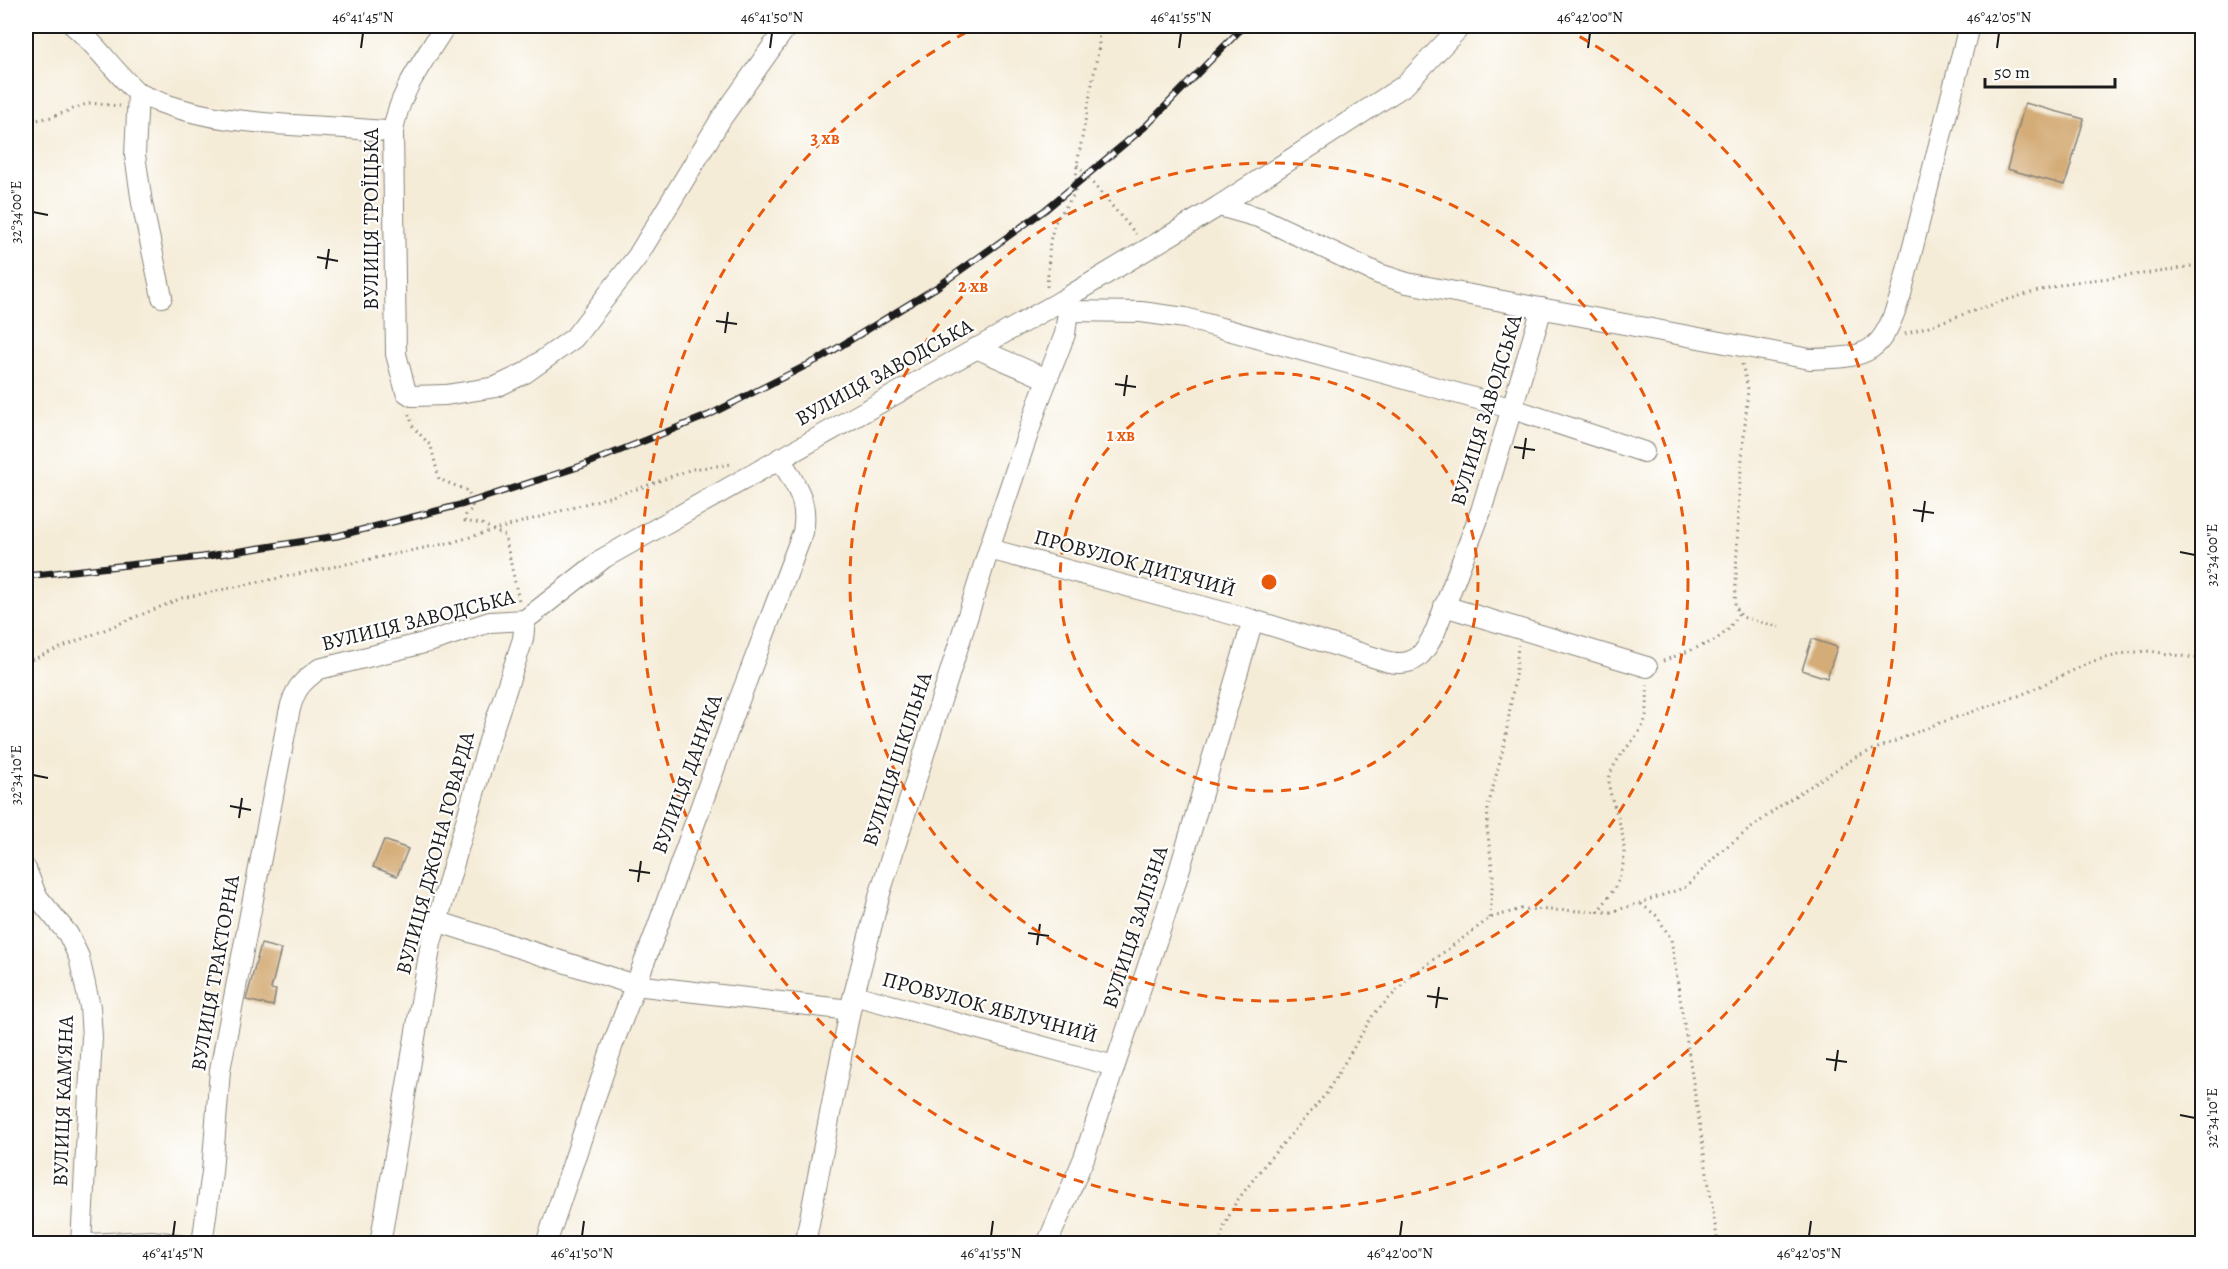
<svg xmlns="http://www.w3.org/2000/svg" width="2228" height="1269" font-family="Alegreya,serif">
<rect width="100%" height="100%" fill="#fff"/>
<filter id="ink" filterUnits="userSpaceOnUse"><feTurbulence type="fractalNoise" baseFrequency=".0167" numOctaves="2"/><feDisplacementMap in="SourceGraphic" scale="12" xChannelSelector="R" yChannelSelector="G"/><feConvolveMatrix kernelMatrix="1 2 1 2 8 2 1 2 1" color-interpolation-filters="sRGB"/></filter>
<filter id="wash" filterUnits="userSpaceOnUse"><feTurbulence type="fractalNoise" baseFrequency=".008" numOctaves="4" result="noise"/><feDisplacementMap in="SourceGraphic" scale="24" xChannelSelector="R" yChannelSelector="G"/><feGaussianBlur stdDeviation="1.35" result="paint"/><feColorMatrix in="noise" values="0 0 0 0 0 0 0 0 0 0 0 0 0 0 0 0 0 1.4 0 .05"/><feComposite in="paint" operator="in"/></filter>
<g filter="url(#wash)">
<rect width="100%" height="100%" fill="#f5ecd8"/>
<g id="blocks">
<!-- building -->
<g fill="#d4ac77">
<path d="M2025,103L2084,119L2065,185L2007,169Z"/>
<path d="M1812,639L1837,647L1827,678L1802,670Z"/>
<path d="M384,840L408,849L397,876L373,867Z"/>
<path d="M261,944L281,949L271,989L276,990L273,1006L246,1000Z"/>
</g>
</g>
</g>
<g filter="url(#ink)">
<use href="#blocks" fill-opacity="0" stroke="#88847a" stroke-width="1.5"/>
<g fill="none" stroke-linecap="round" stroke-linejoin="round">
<defs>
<g id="minor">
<path d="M74,26C98,46 114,72 138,93L135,155L142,203L162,297"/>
<path d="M445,26C425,59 398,93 393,132L396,354L406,392L412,396L446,395L496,387L525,373L574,338L637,257L721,119L787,26"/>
<path d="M138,93C217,131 307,122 393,132"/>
<path d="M1219,206L1405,85L1461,26"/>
<path d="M1068,311L1141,312L1185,318L1510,408L1644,452"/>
<path d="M976,348L1047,379"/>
<path d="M989,549L1253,620L1389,662C1416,667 1424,654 1435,632L1481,511L1542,308"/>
<path d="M1444,606L1647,667"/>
<path d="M26,869L36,895L68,934L79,957L90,1007L92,1037L81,1244"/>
<path d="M436,921L635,985L850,1010"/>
<path d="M854,995L1114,1066"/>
<path d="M88,1244L151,1241L177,1244"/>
<path d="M202,1244L212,1172L220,1070L289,713C294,690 300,683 319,669L432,641L490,622L525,620L604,558L1061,301L1219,206L1261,218L1379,274L1407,283L1810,359C1871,358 1882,353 1901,294L1969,26"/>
<path d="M380,1244L431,943L489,741L523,639L525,620"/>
<path d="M546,1244L613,1044L655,934L738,703L803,532C809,500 795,485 780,458"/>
<path d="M805,1244L850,1010L880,893L989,549L1040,398L1065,334L1068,311L1061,301"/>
<path d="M1047,1244L1084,1158L1175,885L1253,620"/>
</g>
</defs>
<!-- minor casing -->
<use href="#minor" stroke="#88847a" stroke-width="22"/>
<!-- path -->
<g stroke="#88847a" stroke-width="3" stroke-dasharray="1.5 4.5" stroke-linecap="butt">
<path d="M26,122L52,117L89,103L120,106"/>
<path d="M1077,165L1136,234"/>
<path d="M1047,287L1050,241L1055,222L1075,193L1077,165L1099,46L1098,26"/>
<path d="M1905,334L2006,300L2067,283L2166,271L2202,264"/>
<path d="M1742,364L1748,389L1739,493L1735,606L1742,617L1779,627"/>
<path d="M409,414L413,427L431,446L439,479L468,491L473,508L466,515L465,521L482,524L505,536L519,601"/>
<path d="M1663,661L1714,641L1727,631L1740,612"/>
<path d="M26,662L182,598L453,542L640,488L692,469L732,464"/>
<path d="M1641,904L1657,916L1671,939L1718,1244"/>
<path d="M1597,912C1627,877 1630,854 1616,811C1612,799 1607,787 1610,775C1617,753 1642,736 1646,716C1648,706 1647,694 1647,684"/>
<path d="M1490,918L1493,875L1487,827L1488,807L1505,741L1516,670L1518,645"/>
<path d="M1219,1244L1225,1224L1236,1202L1266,1163L1326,1094L1373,1015L1409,978L1490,918L1521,909L1611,912L1640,903L1686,887L1721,851L1784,803L1856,757L1934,725L2021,695L2093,661L2126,653L2149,651L2202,659"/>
</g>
<!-- minor -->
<use href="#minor" stroke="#fff" stroke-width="20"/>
<defs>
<path id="rail" d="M26,576L202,557L337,536L464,504L581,466L709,415L821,358L937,287L1045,210L1147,125L1244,26"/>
</defs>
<!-- rail casing -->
<use href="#rail" stroke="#1c1c1c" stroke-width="7"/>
<!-- rail -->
<use href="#rail" stroke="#fff" stroke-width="4.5" stroke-dasharray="14" stroke-linecap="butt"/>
</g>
</g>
<!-- ticks -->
<path fill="none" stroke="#1c1c1c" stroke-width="2" d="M361,48L363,33M770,48L772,33M1179,48L1181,33M1588,48L1590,33M1997,48L1999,33M33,212L48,215M317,257L338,261M326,269L329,249M716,321L737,324M725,333L728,312M1115,384L1136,387M1124,396L1127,375M1514,447L1535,450M1523,459L1526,438M1913,510L1934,513M1922,522L1925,501M2180,552L2195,555M33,775L48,778M230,806L251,810M239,818L242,798M629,870L650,873M638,882L641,861M1028,933L1049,936M1037,945L1040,924M1427,996L1448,999M1436,1008L1439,987M1826,1059L1847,1062M1835,1071L1838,1050M2180,1115L2195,1118M173,1236L175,1221M582,1236L584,1221M991,1236L993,1221M1400,1236L1402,1221M1809,1236L1811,1221"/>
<!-- distance rings -->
<g fill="none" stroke="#e8590c" stroke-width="3" stroke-dasharray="10 8">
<circle cx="1269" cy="582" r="209"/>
<circle cx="1269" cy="582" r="419"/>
<path d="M1564 28A628 628 0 1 1 974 28"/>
</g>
<g text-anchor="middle" stroke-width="4.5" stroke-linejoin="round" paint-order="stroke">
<!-- street labels -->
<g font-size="21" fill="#1c1c1c" stroke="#fff">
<text transform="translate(371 219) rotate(-90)" y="7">ВУЛИЦЯ ТРОЇЦЬКА</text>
<text transform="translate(884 372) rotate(-29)" y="7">ВУЛИЦЯ ЗАВОДСЬКА</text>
<text transform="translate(1486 410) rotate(-73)" y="7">ВУЛИЦЯ ЗАВОДСЬКА</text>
<text transform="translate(1135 563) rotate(15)" y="7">ПРОВУЛОК ДИТЯЧИЙ</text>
<text transform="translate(418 620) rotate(-14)" y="7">ВУЛИЦЯ ЗАВОДСЬКА</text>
<text transform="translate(897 759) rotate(-72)" y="7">ВУЛИЦЯ ШКІЛЬНА</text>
<text transform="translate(687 774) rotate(-70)" y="7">ВУЛИЦЯ ДАНИКА</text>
<text transform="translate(435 853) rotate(-75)" y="7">ВУЛИЦЯ ДЖОНА ГОВАРДА</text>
<text transform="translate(1135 927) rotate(-72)" y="7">ВУЛИЦЯ ЗАЛІЗНА</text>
<text transform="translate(215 973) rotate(-80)" y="7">ВУЛИЦЯ ТРАКТОРНА</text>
<text transform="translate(990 1007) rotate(15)" y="7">ПРОВУЛОК ЯБЛУЧНИЙ</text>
<text transform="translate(63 1101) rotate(-88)" y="7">ВУЛИЦЯ КАМ'ЯНА</text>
</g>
</g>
<circle cx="1269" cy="582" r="9" fill="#e8590c" stroke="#fff" stroke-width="3"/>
<g font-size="18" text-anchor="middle" font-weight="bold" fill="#e8590c" stroke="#fff" stroke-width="4.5" stroke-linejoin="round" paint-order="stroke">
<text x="825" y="144">3 хв</text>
<text x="973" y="292">2 хв</text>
<text x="1121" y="441">1 хв</text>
</g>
<!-- margin -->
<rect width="2228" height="1269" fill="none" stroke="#fff" stroke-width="66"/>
<!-- scale -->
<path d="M1985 78v9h130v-9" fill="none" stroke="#1c1c1c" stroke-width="3"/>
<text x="1994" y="78" font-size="18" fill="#1c1c1c" stroke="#ffffff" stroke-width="4.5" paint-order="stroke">50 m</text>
<rect x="33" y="33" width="2162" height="1203" fill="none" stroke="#1c1c1c" stroke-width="2"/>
<g font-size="15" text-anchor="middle" fill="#1c1c1c">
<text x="363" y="22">46°41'45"N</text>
<text x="772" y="22">46°41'50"N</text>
<text x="1181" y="22">46°41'55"N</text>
<text x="1590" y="22">46°42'00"N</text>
<text x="1999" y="22">46°42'05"N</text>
<text transform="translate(16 212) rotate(-90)" y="5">32°34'00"E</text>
<text transform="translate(2212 555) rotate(-90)" y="5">32°34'00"E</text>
<text transform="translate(16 775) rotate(-90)" y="5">32°34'10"E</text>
<text transform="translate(2212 1118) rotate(-90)" y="5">32°34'10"E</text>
<text x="173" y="1258">46°41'45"N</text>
<text x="582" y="1258">46°41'50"N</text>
<text x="991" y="1258">46°41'55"N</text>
<text x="1400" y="1258">46°42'00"N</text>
<text x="1809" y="1258">46°42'05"N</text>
</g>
</svg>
